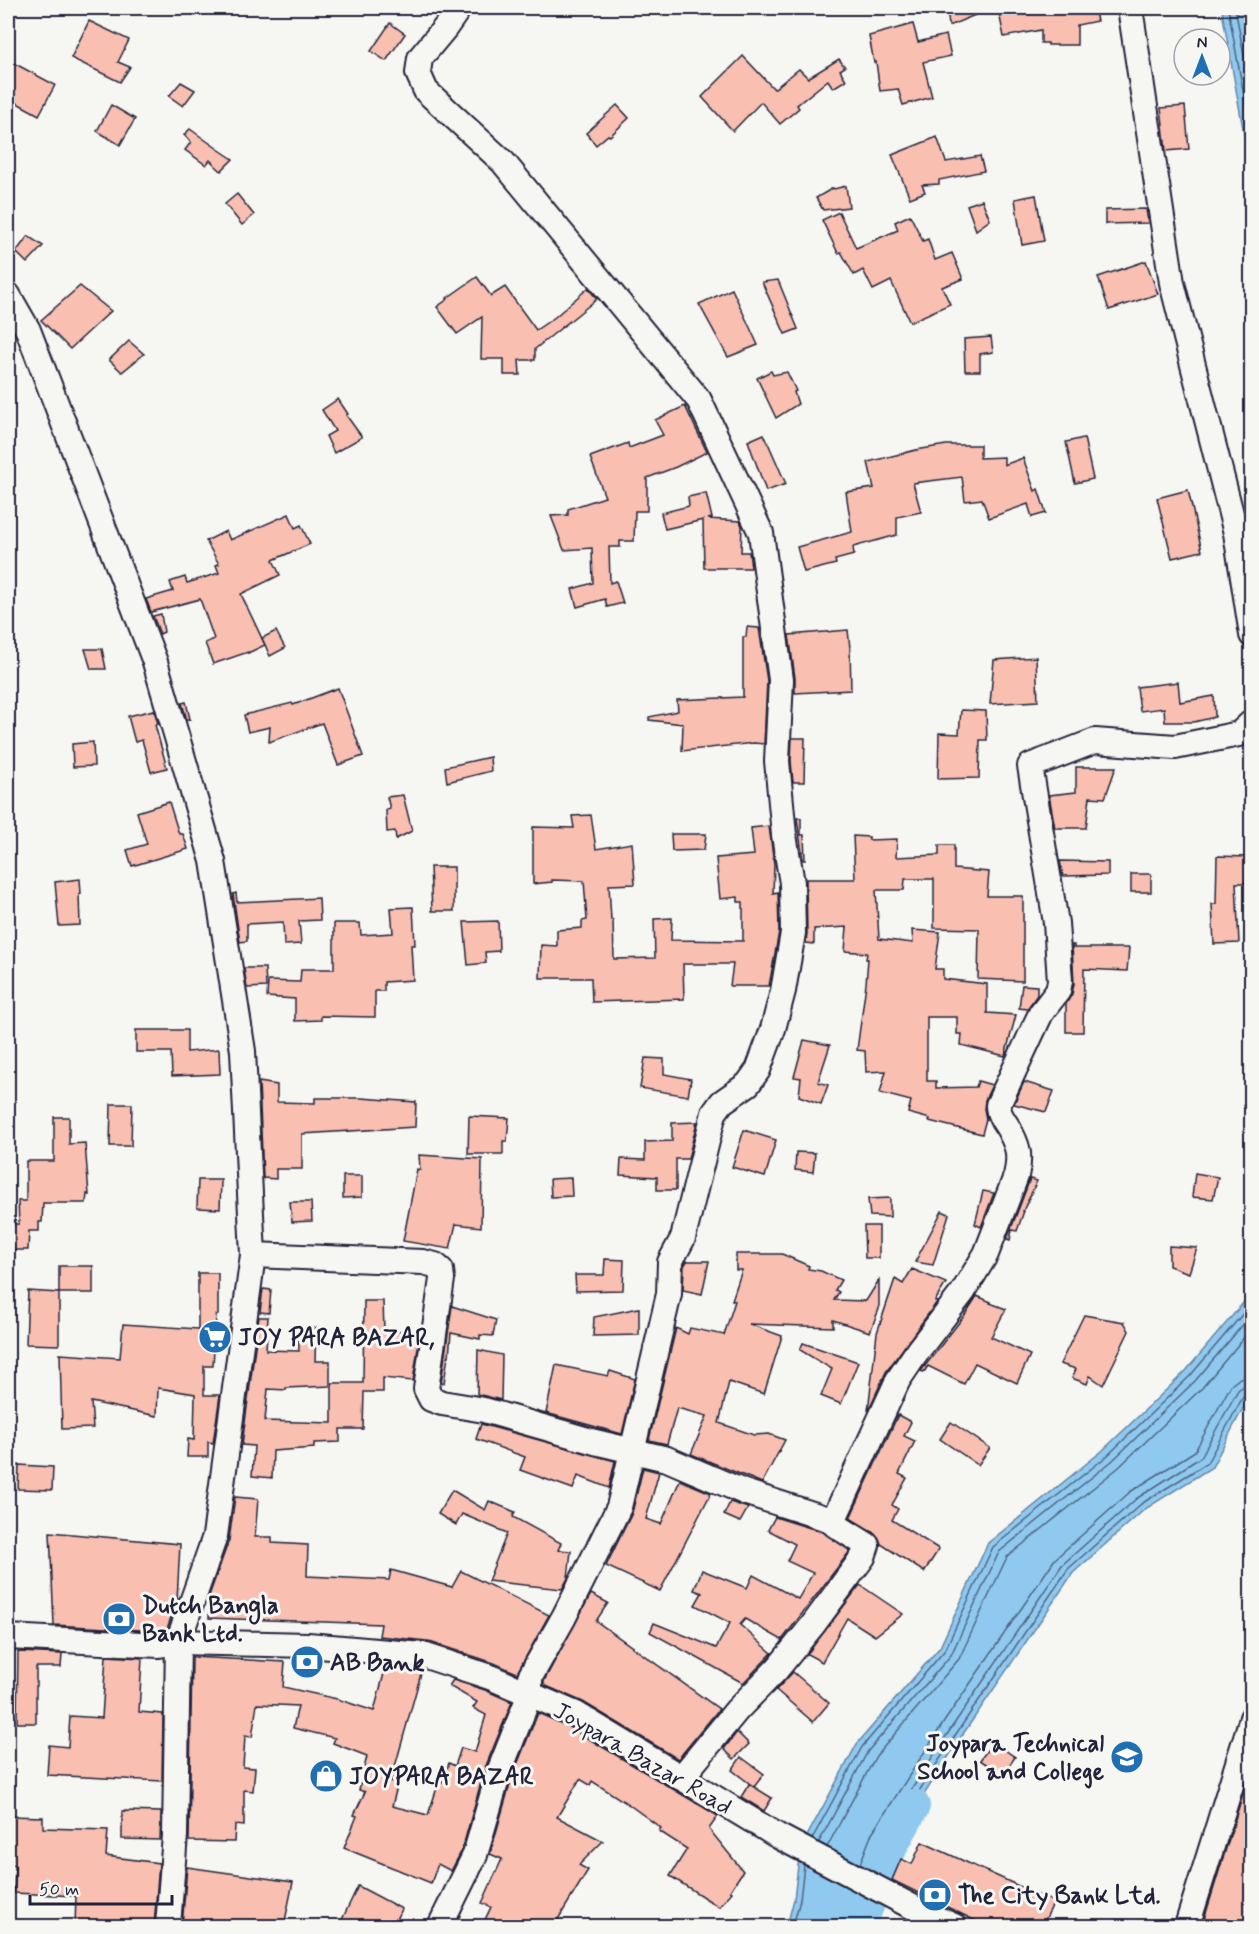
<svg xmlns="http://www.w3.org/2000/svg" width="1259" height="1934" font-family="Mynerve,sans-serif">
<rect width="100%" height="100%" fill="#f6f6f2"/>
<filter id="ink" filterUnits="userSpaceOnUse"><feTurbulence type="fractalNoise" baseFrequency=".0167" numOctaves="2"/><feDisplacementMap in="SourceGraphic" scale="12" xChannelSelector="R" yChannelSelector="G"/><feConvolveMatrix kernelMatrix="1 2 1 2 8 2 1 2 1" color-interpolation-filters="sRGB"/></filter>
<g filter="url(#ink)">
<!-- water -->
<g fill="#90c9ef" stroke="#6486a7" stroke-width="1.5">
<path d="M1222,8H1251V173L1223,17Z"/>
<path d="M1251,1288V1393L1212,1467L1145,1509L1073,1573L963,1734L891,1846L859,1926H787L794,1899L800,1849L857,1744L940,1647L988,1543L1102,1451L1185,1372L1249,1296Z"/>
</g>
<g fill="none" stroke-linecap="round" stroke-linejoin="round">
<!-- shore -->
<g stroke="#4e6583" stroke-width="1.5">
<path d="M1228,8L1252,140"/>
<path d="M1235,8L1252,98"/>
<path d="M812,1839L862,1747L945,1650L993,1547L1107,1456L1190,1376L1252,1303"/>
<path d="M819,1842L868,1751L951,1655L999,1552L1112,1461L1195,1381L1252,1314"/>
<path d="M827,1847L876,1756L959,1659L1007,1557L1118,1468L1202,1388L1252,1328"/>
<path d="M860,1864L872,1833L944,1722L1055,1559L1130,1492L1195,1451L1231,1385L1240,1378L1252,1375"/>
<path d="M868,1868L880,1838L952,1727L1062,1565L1136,1499L1201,1457L1238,1390L1244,1386L1252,1384"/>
<path d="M875,1872L886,1842L958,1731L1068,1569L1141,1504L1207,1463L1244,1395L1247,1392H1252"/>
<path d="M793,1926L800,1900L804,1865"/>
</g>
<!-- river -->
<path stroke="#90c9ef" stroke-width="34" d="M859,1926L891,1846L913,1806"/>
</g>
<!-- building -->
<g fill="#f9bfb1" stroke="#22223b" stroke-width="1.5">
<path d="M947,8H992L949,26Z"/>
<path d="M998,8H1094L1097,21L1077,25V45H1048V43H1041V30L1004,37Z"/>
<path d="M89,21L129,40L118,62L130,67L120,82L71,58Z"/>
<path d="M390,23L405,34L386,61L371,51Z"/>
<path d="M913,24L918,42L946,35L951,56L923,62L932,97L903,105L898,89L880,91L876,62L874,63L869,36Z"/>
<path d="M743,56L774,89L799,69L808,78L839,59L845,67L840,70L846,80L833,88L828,80L797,105L799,108L780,124L761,102L733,131L702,97Z"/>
<path d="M8,60L55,85L39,115L8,98Z"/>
<path d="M181,82L195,90L183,106L169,96Z"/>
<path d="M111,105L135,119L120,145L97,131Z"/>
<path d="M617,105L629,118L610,136L608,135L596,145L586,133Z"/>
<path d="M1185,106L1189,149L1166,151L1161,108Z"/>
<path d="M190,129L218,149L233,159L221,171L210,160L206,165L185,150L191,142L184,135Z"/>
<path d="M937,137L946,162L980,156L984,171L939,180V184L922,185L925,192L910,198L892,155Z"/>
<path d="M846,186L849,207L823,210L816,198L833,188L834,189Z"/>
<path d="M237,194L254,215L242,225L225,204Z"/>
<path d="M1036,195L1044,241L1022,245L1015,199Z"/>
<path d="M982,200L990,220L976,230L967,205Z"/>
<path d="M1146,209L1148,223L1105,224V210Z"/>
<path d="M839,212L856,248L898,230L895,222L910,215L923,241L928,239L935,260L952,253L963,279L942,287L950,304L910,322L891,281L873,290L863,270L854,275L841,252L838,253L822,220Z"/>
<path d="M28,236L43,246L27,263L16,252Z"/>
<path d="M1146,261L1158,294L1109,310L1098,277Z"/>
<path d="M477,277L491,296L505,287L536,330L555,317L588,288L597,299L535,349V360H519L520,375H504V359H481L482,317L457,334L437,307L448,299L447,298Z"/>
<path d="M778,280L798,329L785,334L762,282Z"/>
<path d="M80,286L111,311L70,349L41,320Z"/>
<path d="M732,289L758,345L728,357L699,304Z"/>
<path d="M991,337L993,352L980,354V371H965L964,339Z"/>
<path d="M129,341L144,354L122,372L109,360Z"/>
<path d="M771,371L773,375L787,372L796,391L794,392L798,404L776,418L757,378Z"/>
<path d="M338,399L348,414L346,415L362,437L334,453L326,436L335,431L322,410Z"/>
<path d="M685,406L707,452L676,467L647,478V511H635L634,541H620V547H609L610,583L616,581L623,603L607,607L605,599L577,607L572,589L593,583L592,548L564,550L551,516L568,515V509L605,497L590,457L628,443L629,448L663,435L655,420Z"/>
<path d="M764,434L786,484L766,491L748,441Z"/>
<path d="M1084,438L1093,479L1075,483L1066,442Z"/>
<path d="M946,445H980V458L1004,457V465L1023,458L1035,491L1038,489L1046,513L1032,517L1028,504L989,518L982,499L965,501L962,477L913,483L921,512L897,517V535L853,547L854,555L835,560L836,564L804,572L797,547L852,532L846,492L874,488L868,462L916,450Z"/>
<path d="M1188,490L1202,551L1172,558L1157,498Z"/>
<path d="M706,493L712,518L708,519L740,521L742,526L741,552H749L751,568H704L703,520L665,529L661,513L689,506L688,497Z"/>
<path d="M289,514L295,528L301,525L310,544L273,560L280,575L241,594L265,645L248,653V652L213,664L205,643L214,639L200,599L151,612L146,599L173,591L170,582L185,577L187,583L219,573L216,565L219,564L206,541L226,531L230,540Z"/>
<path d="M161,614L164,632L160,634L153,616Z"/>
<path d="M747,627L759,628L767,681L764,744L754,743L682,751L683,724L649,720V717L678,711L677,700L743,697V637H746Z"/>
<path d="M848,630L850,648L851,690L795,693V678L789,635Z"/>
<path d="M276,631L285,648L270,656L262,638Z"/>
<path d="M85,649H102L106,669H91Z"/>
<path d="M1036,657L1038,701L990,704L994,660Z"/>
<path d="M1178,682L1180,702L1214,696L1215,717L1194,722H1165L1164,708L1140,711L1137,687Z"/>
<path d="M338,688L363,756L338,765L322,723L269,742L270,727L248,732L244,715L292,703L293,705Z"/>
<path d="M186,702L190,719L187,720L182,703Z"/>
<path d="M154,710L158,724L155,725L167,768L151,772L142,740L135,742L128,716Z"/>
<path d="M961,710L986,711L987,740H980L979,778L938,779L939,733L959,734Z"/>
<path d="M792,738H805L804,782H793L791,761Z"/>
<path d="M93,742L94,766L73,767L72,744Z"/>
<path d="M490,757L491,771L447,782L445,767Z"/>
<path d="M1076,767H1116L1105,798L1090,797L1086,828H1055L1049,795L1076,792Z"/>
<path d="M403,795L412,831L396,839L395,831L387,832L386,810L390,809L387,797Z"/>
<path d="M169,802L179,834H183L188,849L132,866L127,850L147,844L137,812Z"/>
<path d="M591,815L596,849L632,843L635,884L609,885L611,920H613L614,959L655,958L654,919L672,918L671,940L743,941V902H738V897L720,899L716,858L754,855L751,828L769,826L774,864L773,893L778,892L779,932L769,986H730L733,964H683L684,999L592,1002L591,978H540L541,945L557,946V930L582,928V921L587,920L584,881L552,880V882L533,884V827L574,828L572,816Z"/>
<path d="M797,818H801V835H804L805,860H803Z"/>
<path d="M671,834H706L704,850L672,851Z"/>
<path d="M853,836L869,837V840L897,839L896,857L939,855V845H954V869L989,872L987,896H1023V981L978,979L979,929L934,928V879H905L904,890H876L879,939L913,943L912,930L940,932L935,969H943V979L987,984V1013L1016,1015L1005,1056L961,1045L962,1034H957V1017H927V1081H936V1088L976,1087L978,1081L992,1085L985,1100L984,1109L986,1119L982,1134L929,1121L930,1119L908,1113L911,1101L880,1093L886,1071L866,1072L865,1051L857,1050L866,984L868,959H866L867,953L845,951L847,927L814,929V944L806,943L807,933L806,879H855Z"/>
<path d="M1217,856L1247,857L1246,883H1236L1239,943L1214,944L1212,904H1216Z"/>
<path d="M1060,861L1108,862V875L1063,876Z"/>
<path d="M430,867H454V911H432Z"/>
<rect x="1131" y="874" width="20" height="18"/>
<path d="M80,879L81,894H79L80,925L59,926L55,882Z"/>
<path d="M236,893L237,902L319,898L320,920L299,921L301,944L284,945L283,922L247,924V941L240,942L233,894Z"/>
<path d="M413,907L415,945H411L413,980L384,982V991H375V1017L321,1016V1020L295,1021V999L267,997L268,981L300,982L301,969H334V923H360L361,935L393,933L391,908Z"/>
<path d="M498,921L499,951L485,952L486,963L468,965L464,922Z"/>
<path d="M1072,945H1074V948H1129L1127,971L1084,969L1083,1032H1066V1004L1072,994L1074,984Z"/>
<path d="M244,968H265L266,987L247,988Z"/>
<path d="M1022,985L1037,986V995L1027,1009L1019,1008Z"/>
<path d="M136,1030H187V1052L219,1049L220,1074L172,1076L171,1052H136Z"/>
<path d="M804,1040L830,1045L818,1082L828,1085L821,1104L799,1096L801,1078L794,1077Z"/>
<path d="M645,1058L664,1059V1074L691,1079L688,1096L640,1088Z"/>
<path d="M259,1082L277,1085V1102L315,1103V1098H361L416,1102L415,1127L302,1134V1169H276V1179L263,1178Z"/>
<path d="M1024,1082L1054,1091L1046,1112L1014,1104Z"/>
<path d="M111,1104H132L131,1146H110Z"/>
<path d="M469,1116L509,1118L507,1141H503V1154H468Z"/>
<path d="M54,1117H69V1144L85,1143L89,1195L87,1194L86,1203H43L42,1222H39V1231H29L28,1250H8V1224H19L18,1201H26V1161H54Z"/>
<path d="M697,1122L688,1159H676V1190H657V1177L620,1175L621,1159L645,1160V1142L672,1141V1123Z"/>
<path d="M744,1130L776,1140L765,1177L732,1167Z"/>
<path d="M796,1152L815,1153L813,1172L795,1170Z"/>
<path d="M419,1155L482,1159L481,1227L456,1224L450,1249L403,1241L417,1169L420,1170Z"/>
<path d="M1195,1173L1218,1177L1213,1199L1192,1197Z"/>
<path d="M343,1176H362V1197L343,1198Z"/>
<path d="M571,1178L572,1196L551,1197L550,1179Z"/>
<path d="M1030,1179L1037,1181L1023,1211H1024L1017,1231L1012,1230L1010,1240L1007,1239Z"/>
<path d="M198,1180H221L220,1209L197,1208Z"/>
<path d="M983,1191L994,1193L981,1227L975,1224Z"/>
<path d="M890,1198V1217L870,1216L868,1199Z"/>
<path d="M290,1202H311L312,1221L292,1222Z"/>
<path d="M942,1211L949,1214L933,1265L915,1262Z"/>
<path d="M864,1226H879V1258H865Z"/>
<path d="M1169,1246L1197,1248L1189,1273L1169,1266Z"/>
<path d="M736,1254H782L809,1266L808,1269L821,1271L841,1280L835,1290L839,1292L834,1300L866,1301L879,1280V1309L870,1332L833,1320V1327L749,1324L782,1336L764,1394L729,1382L719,1423L754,1435L769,1434L785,1440L762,1483L691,1454L707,1416L677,1408L667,1444L649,1440L676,1328L688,1334L690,1328L724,1335L735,1301L732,1300L742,1270H736Z"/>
<path d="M605,1259L624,1260L623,1290L576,1291L575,1275H604Z"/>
<path d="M687,1261H709L702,1294L683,1290L684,1266Z"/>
<rect x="59" y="1266" width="34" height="27"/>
<path d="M912,1269L946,1283L935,1301L937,1302L886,1372L868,1411L877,1333L895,1279L903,1284Z"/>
<path d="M198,1273H218V1315H216L213,1366H204V1395H220L213,1443L208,1442V1457H187L188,1439L194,1440L195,1394L158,1388L157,1416L91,1402L93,1428L62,1429L60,1354L120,1358L123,1324L198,1329Z"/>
<path d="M263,1289L271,1290L269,1313L260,1312Z"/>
<path d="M28,1291L59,1293V1345L26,1344Z"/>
<path d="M977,1296L991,1302L990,1303L1006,1309L991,1337L1030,1355L1017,1383L975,1363L964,1384L928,1366L924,1372L921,1371L964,1316Z"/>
<path d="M364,1301H383L384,1331H406V1339L419,1341L413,1381L383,1378V1392H364L363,1429H340V1442L314,1443V1448L273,1451L272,1478L252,1476L254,1446L242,1445L259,1317H268L266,1350L299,1351L298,1329L316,1328L315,1361H330V1386L286,1388V1390L268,1389L265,1421L332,1423V1383H363Z"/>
<path d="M452,1306L496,1320L493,1336L480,1335V1339L451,1333L449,1356H448L444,1383H441Z"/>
<path d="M639,1308V1335L593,1336L594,1317Z"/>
<path d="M1084,1315L1124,1322L1129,1331L1103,1385L1090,1376L1087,1384L1072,1378L1076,1369L1060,1364Z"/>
<path d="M803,1343L858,1362L841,1404L821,1396L832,1369L800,1350Z"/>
<path d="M478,1350L502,1355L501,1400L477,1394Z"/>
<path d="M556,1365L608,1376L610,1371L635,1379L622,1434L546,1413Z"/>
<path d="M898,1415L911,1422L904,1436L915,1441L899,1474L907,1478L892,1505L898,1509L892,1520L939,1549L924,1572L881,1544L879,1538L875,1533L850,1518Z"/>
<path d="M951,1422L990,1448L978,1465L940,1439Z"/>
<path d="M481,1424L615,1461L609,1488L578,1476L573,1489L520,1470L525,1457L476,1439Z"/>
<path d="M19,1465L53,1467L52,1490L18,1489Z"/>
<path d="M643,1468L659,1472L646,1519L661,1524L680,1480L711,1493L660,1591L606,1566L632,1513Z"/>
<path d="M452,1490L485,1510L489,1501L515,1512L513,1517L561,1543L558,1550L571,1551L568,1578L562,1589L488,1581L507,1533L462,1514L456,1525L438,1514Z"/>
<path d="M235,1497L258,1499L255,1537H272V1543L308,1545L307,1576L389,1580L391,1570L452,1587L461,1571L549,1615L517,1673L494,1663L427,1641L379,1636L381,1624L209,1618L210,1593L229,1540Z"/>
<path d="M730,1502L748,1508L740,1522L724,1515Z"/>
<path d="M775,1517L823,1532L850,1551L782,1640L745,1619L740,1625L772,1653L743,1683L650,1632L654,1623L716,1648L730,1623L695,1605L702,1593L694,1590L702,1570L747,1588L753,1575L798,1599L813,1573L787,1561L795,1544L768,1530Z"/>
<path d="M50,1532L180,1544L177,1600L167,1629L158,1631L54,1625Z"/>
<path d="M860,1585L903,1614L875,1636L847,1618L822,1662L807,1654Z"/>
<path d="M591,1594L608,1603L596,1621L719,1709L678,1759L583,1702L544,1685V1681Z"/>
<path d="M18,1652L62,1654L61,1667H36V1723H17Z"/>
<path d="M106,1656L142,1658L139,1712L163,1714L162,1781L47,1775L49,1745L68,1747L70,1716L102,1718Z"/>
<path d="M192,1657L285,1662L283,1687L337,1699L374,1711L386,1666L422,1670L391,1781L398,1783L392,1806L428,1815L439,1782L442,1783L449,1763L455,1766L461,1748L475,1752L486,1715L473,1708L477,1702L449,1686L453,1680L485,1690L512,1702L485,1768L462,1850L451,1871L438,1864L431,1883L344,1848L357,1816L354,1815L365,1792L359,1790L367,1756L333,1743L335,1738L293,1728L298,1706L257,1704L252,1737L245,1736L243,1767L255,1768L253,1791L244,1790V1826L235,1825L234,1842L189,1841Z"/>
<path d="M793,1672L829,1703L813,1722L776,1690Z"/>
<path d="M538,1713L569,1727L718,1816L709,1829L743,1871L730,1891L732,1892L719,1907L670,1876L687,1849L659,1831L661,1828L628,1804L592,1781L590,1785L580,1779L557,1817L603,1841L579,1865L588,1870L554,1926H482L491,1907L482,1903L502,1859L490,1854L512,1777Z"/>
<path d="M737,1732L749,1744L734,1759L724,1749Z"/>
<path d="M993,1742L1015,1757L1003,1775L980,1760Z"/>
<path d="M741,1757L764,1774L754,1787L732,1770Z"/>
<path d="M749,1784L772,1798L764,1811L741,1797Z"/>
<path d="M1246,1784L1251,1785V1926H1202Z"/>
<path d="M122,1811L161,1812L160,1840L122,1839Z"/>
<path d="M8,1816L43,1817V1828L108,1830L106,1856L159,1863L154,1926H75L76,1896L14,1893L15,1865H8Z"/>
<path d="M922,1842L1054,1902L1042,1926H986L892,1880L901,1859L912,1864Z"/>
<path d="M187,1867L293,1882L284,1926H182Z"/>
<path d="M358,1886L402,1909L394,1926H339Z"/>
</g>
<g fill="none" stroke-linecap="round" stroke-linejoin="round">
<defs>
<g id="minor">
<path d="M1130,8L1172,283L1236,533L1252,635"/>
<path d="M8,295L28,330L155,662L213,861L243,1051L253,1255L215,1536L178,1642L175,1835L168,1926"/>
<path d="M253,1255L423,1262L435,1265L441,1270L442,1279L426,1389L431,1399L442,1403L484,1410L595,1442L667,1459L744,1492L834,1521"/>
<path d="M8,1637L159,1645L178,1642L308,1645L423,1655L490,1677L576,1714L778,1836L924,1913L954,1926"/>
<path d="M681,1778L737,1710L777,1669L812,1626L863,1557L867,1545L835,1525L834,1519L898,1380L919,1349L963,1292L986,1254L1016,1176C1021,1154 1018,1145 1007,1126C1002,1119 998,1113 998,1105L1041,1013L1058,991L1060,981L1056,923L1030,766L1095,741L1175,747L1239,734L1252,722"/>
<path d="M440,1926L475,1855L499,1772L530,1694V1677L564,1617L619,1507L669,1294L670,1262L683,1238L714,1113L722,1102L748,1084L758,1070L773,1029L783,991L793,933L792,883L784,835L777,761L781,680L761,533L699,400L503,162L426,91L418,73L420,58L445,28L459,8"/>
<path d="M1187,1926L1252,1718"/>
</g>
</defs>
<!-- minor casing -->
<use href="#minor" stroke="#22223b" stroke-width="28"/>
<!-- minor -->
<use href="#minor" stroke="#f6f6f2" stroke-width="24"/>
</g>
</g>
<!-- icons -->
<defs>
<symbol id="supermarket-disc" viewBox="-11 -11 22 22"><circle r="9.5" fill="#1f6fb2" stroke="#f6f6f2"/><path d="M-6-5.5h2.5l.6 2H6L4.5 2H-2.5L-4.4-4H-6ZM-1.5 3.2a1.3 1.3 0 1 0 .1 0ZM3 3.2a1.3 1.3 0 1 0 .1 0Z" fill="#fff"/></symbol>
<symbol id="bank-disc" viewBox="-11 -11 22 22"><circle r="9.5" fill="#1f6fb2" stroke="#f6f6f2"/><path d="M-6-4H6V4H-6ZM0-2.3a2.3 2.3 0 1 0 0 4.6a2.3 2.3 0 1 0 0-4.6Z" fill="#fff"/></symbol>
<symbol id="university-disc" viewBox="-11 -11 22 22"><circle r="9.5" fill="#1f6fb2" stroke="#f6f6f2"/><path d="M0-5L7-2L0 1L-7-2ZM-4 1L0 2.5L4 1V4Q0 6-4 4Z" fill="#fff"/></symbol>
<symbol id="shop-disc" viewBox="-11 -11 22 22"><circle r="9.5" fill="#1f6fb2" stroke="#f6f6f2"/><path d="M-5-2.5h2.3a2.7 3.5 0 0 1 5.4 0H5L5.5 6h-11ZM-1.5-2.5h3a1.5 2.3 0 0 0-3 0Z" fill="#fff"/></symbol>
</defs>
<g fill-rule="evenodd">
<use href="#supermarket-disc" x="196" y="1318" width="38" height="38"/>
<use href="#bank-disc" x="100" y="1600" width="38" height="38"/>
<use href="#bank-disc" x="288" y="1643" width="38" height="38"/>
<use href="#university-disc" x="1108" y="1738" width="38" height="38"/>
<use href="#shop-disc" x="307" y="1757" width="38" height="38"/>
<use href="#bank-disc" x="916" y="1876" width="38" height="38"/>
</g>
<g text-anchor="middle" stroke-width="6" stroke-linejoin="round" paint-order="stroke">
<!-- poi labels -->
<g font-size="24" font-weight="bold" fill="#22223b" stroke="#f6f6f2" text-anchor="start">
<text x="238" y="1345">JOY PARA BAZAR,</text>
<text x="142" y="1613">Dutch Bangla<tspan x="142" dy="28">Bank Ltd.</tspan></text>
<text x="330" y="1670">AB Bank</text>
<text x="1104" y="1751" text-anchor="end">Joypara Technical<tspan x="1104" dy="28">School and College</tspan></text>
<text x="349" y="1784">JOYPARA BAZAR</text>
<text x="958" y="1903">The City Bank Ltd.</text>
</g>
<!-- street labels -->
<g font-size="24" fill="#22223b" stroke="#f6f6f2">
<text transform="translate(643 1758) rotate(30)" y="8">Joypara Bazar Road</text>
</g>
</g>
<!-- margin -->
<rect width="1259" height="1934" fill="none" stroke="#f6f6f2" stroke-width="30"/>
<rect x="15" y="15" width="1229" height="1904" fill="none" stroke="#22223b" stroke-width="2" filter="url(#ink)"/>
<!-- north arrow -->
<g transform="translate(1202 57)"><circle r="28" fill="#f6f6f2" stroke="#a1a1a9" stroke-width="1.5"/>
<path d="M0-4.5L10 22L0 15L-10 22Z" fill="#1f6fb2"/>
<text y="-9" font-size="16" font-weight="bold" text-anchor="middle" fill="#22223b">N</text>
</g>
<!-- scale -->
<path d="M30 1895v9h142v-9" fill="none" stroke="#22223b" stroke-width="3"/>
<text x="39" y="1895" font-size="18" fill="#22223b" stroke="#f6f6f2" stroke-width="4.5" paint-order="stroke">50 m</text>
</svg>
